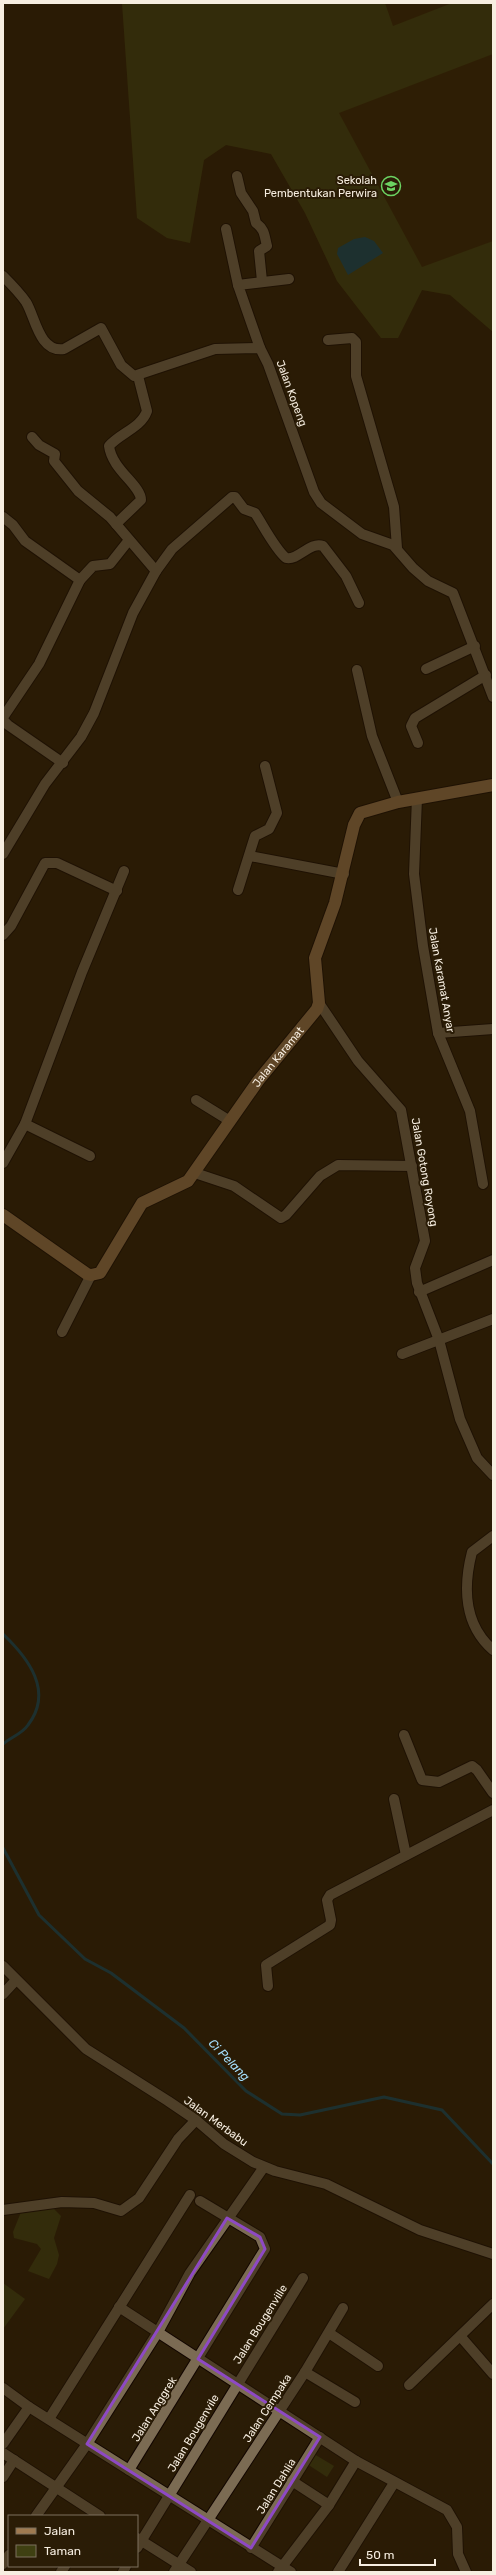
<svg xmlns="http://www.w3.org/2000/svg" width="496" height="2575" font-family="Rubik,sans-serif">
<rect width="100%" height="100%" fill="#2a1c06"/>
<!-- built -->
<path fill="#342305" d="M122,3H493V332L450,295L422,290L398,338H381L337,281L305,213L271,154L226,145L204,160L190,243L167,238L137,218Z"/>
<!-- green -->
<g fill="#3f4012">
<path d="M122,3H385L393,26L452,3H493V54L339,113L422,267L493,241V332L450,295L422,290L398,338H381L337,281L305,213L271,154L226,145L204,160L190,243L167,238L137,218Z"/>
<path d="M53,2208L61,2216L54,2238L59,2255L57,2264L49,2279L28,2271L41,2249L37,2244L14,2238L13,2232L21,2212Z"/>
<path d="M3,2283L25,2299L3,2329Z"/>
<path d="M314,2454L334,2466L327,2477L307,2464Z"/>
</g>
<!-- water -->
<path fill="#0e4a63" d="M365,237L374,241L383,253L348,275L337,254L338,248L354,239Z"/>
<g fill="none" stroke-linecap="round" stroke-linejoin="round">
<!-- stream -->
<g stroke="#0e4a63" stroke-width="3">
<path d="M3,1634C28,1658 54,1691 28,1725C22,1734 11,1737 3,1744"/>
<path d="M3,1848L39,1915L85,1959L111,1973L184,2028L246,2091L282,2114L300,2115L384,2097L442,2110L493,2164"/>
</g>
<defs>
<g id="street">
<path d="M237,176L241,193L253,211L256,223C265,230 264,234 267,246L259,251L262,281"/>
<path d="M226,229L238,285"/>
<path d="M3,276C11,284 19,292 26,302C35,316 39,353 64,349L101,328L121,365L134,376L215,349L260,348L268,364L314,492L321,503L362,534L393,545L413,568L428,581L453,593L493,697"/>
<path d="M328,340L352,338L356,342V376L394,507L397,548"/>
<path d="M260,348L238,285L289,279"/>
<path d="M32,437L39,445L55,454L54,461L78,491L110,517L156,571"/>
<path d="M3,517L13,525L25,541L80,580"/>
<path d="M116,524L141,500C141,485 112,470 109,446C120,433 141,428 147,411L138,376"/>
<path d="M426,669L475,646"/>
<path d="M357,670L372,736L398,802"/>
<path d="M418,743L411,726L415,718L486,675"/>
<path d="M63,763L8,725L3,720L4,716L39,664L80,580L93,566L110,564L129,540"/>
<path d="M417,798L414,874L423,946L438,1033L470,1111L483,1184"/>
<path d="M3,854L45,784L81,737L94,713L133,613L156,571L172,549L232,497H235L244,509L255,513C263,525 275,549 286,558C298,561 310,541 323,546L346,576L359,603"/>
<path d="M250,856L344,874"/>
<path d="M238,890L255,836L269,829L277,813L265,766"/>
<path d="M3,935L11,926L45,863H57L117,891"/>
<path d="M319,1003L358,1061L401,1110L425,1241L415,1268L417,1283L439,1340L460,1419L477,1458L493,1475"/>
<path d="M438,1033L493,1029"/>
<path d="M196,1100L230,1121"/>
<path d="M25,1124L90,1156"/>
<path d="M3,1163L25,1124L82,972L124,871"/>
<path d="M195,1173L234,1186L281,1218L286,1215L320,1176L338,1165L412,1166"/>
<path d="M419,1292L493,1260"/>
<path d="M62,1332L91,1275"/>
<path d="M402,1354L493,1319"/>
<path d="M493,1536L472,1552C463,1587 464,1625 493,1650"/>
<path d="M404,1735L422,1780L439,1782L472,1766L477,1770L493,1793"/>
<path d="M394,1799L406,1855"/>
<path d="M3,1966L86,2049L168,2101L196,2120L224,2144L253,2162L275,2171L326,2184L420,2230L493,2254"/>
<path d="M268,1986L266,1965L330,1925L331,1920L327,1900L330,1895L493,1810"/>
<path d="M3,1994L16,1980"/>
<path d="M3,2210L62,2202L94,2203L121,2211L139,2198L178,2139L196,2120"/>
<path d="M119,2307L356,2461L447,2510L457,2527L458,2554L466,2572"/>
<path d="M329,2333L378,2366"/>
<path d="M461,2337L493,2374"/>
<path d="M305,2372L355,2402"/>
<path d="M409,2385L493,2304"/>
<path d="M3,2388L29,2407L291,2572"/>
<path d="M49,2419L190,2195"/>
<path d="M3,2444L29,2407"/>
<path d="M3,2453L100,2516"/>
<path d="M129,2470L265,2249L260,2237L200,2201"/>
<path d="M3,2477L14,2460"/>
<path d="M292,2481L329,2505"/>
<path d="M36,2516L87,2444L158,2332L190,2273L264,2167"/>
<path d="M137,2538L191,2572"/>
<path d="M137,2548L303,2278"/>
<path d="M251,2548L320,2437"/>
<path d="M3,2564L9,2555"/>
<path d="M61,2572L65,2566"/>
<path d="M123,2572L126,2566"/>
<path d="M174,2572L305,2372L343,2308"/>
<path d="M278,2572L329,2505L356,2461"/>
<path d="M338,2572L394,2483"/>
</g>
<g id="secondary">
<path id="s1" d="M3,1215L87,1274L91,1275L100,1273L142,1203L188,1181L258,1081L317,1009L319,1003L315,958L335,903L354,825L360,813L398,802L493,785"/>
</g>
</defs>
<!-- street casing -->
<use href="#street" stroke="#120600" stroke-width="12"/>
<!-- secondary casing -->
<use href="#secondary" stroke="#120600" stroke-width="14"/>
<!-- street -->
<use href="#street" stroke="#7b6b53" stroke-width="10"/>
<!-- secondary -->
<use href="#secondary" stroke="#9f7a50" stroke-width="12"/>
</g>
<!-- marked area -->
<path d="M0 0H496V2575H0ZM227,2218L260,2237L265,2249L198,2359L320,2437L251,2548L87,2444Z" fill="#2a1c06" fill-opacity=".55" fill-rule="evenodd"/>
<path fill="none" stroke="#8e49c4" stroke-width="3" stroke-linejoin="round" d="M227,2218L260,2237L265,2249L198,2359L320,2437L251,2548L87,2444Z"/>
<!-- icons -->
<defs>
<symbol id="university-ring" viewBox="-11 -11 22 22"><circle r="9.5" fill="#2a1c06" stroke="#6cd362" stroke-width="1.5"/><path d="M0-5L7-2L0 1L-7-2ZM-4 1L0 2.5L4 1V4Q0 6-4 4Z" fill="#6cd362"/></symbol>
</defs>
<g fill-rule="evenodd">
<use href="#university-ring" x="380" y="175" width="22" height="22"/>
</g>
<g text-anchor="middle" stroke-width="4" stroke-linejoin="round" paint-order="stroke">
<!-- poi labels -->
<g font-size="11" fill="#f7eee1" stroke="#2a1c06" text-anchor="end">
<text x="377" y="184">Sekolah<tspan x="377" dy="13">Pembentukan Perwira</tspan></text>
</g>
<!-- street labels -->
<g font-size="11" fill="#f7eee1" stroke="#2a1c06">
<text transform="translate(292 393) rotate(70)" y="4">Jalan Kopeng</text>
<text transform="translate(442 980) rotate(80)" y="4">Jalan Karamat Anyar</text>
<text dy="4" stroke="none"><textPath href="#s1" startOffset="402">Jalan Karamat</textPath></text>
<text transform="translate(425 1172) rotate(80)" y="4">Jalan Gotong Royong</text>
<text transform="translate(216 2121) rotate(36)" y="4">Jalan Merbabu</text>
<text transform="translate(260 2324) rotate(-58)" y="4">Jalan Bougenville</text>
<text transform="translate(267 2408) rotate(-57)" y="4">Jalan Cempaka</text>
<text transform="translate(154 2409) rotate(-58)" y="4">Jalan Anggrek</text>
<text transform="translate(193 2433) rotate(-59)" y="4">Jalan Bougenvile</text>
<text transform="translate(276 2486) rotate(-58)" y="4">Jalan Dahlia</text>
</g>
<!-- water labels -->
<g font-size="12" font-style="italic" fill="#a4ddfb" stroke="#2a1c06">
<text transform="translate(229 2060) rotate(46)" y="4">Ci Pelang</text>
</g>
</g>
<!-- border -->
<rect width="496" height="2575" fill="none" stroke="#f7eee1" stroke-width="8"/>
<!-- legend -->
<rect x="8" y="2515" width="130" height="52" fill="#2a1c06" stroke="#7c705e"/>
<rect x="16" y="2528" width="20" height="6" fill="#9f7a50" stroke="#7c705e"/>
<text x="44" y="2535" font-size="12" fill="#f7eee1">Jalan</text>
<rect x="16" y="2545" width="20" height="12" fill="#3f4012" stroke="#7c705e"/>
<text x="44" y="2555" font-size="12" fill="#f7eee1">Taman</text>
<!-- scale -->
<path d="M360 2559v6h75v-6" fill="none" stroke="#f7eee1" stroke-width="2"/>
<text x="366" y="2559" font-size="12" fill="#f7eee1" stroke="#2a1c06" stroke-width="3" paint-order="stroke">50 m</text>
</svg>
